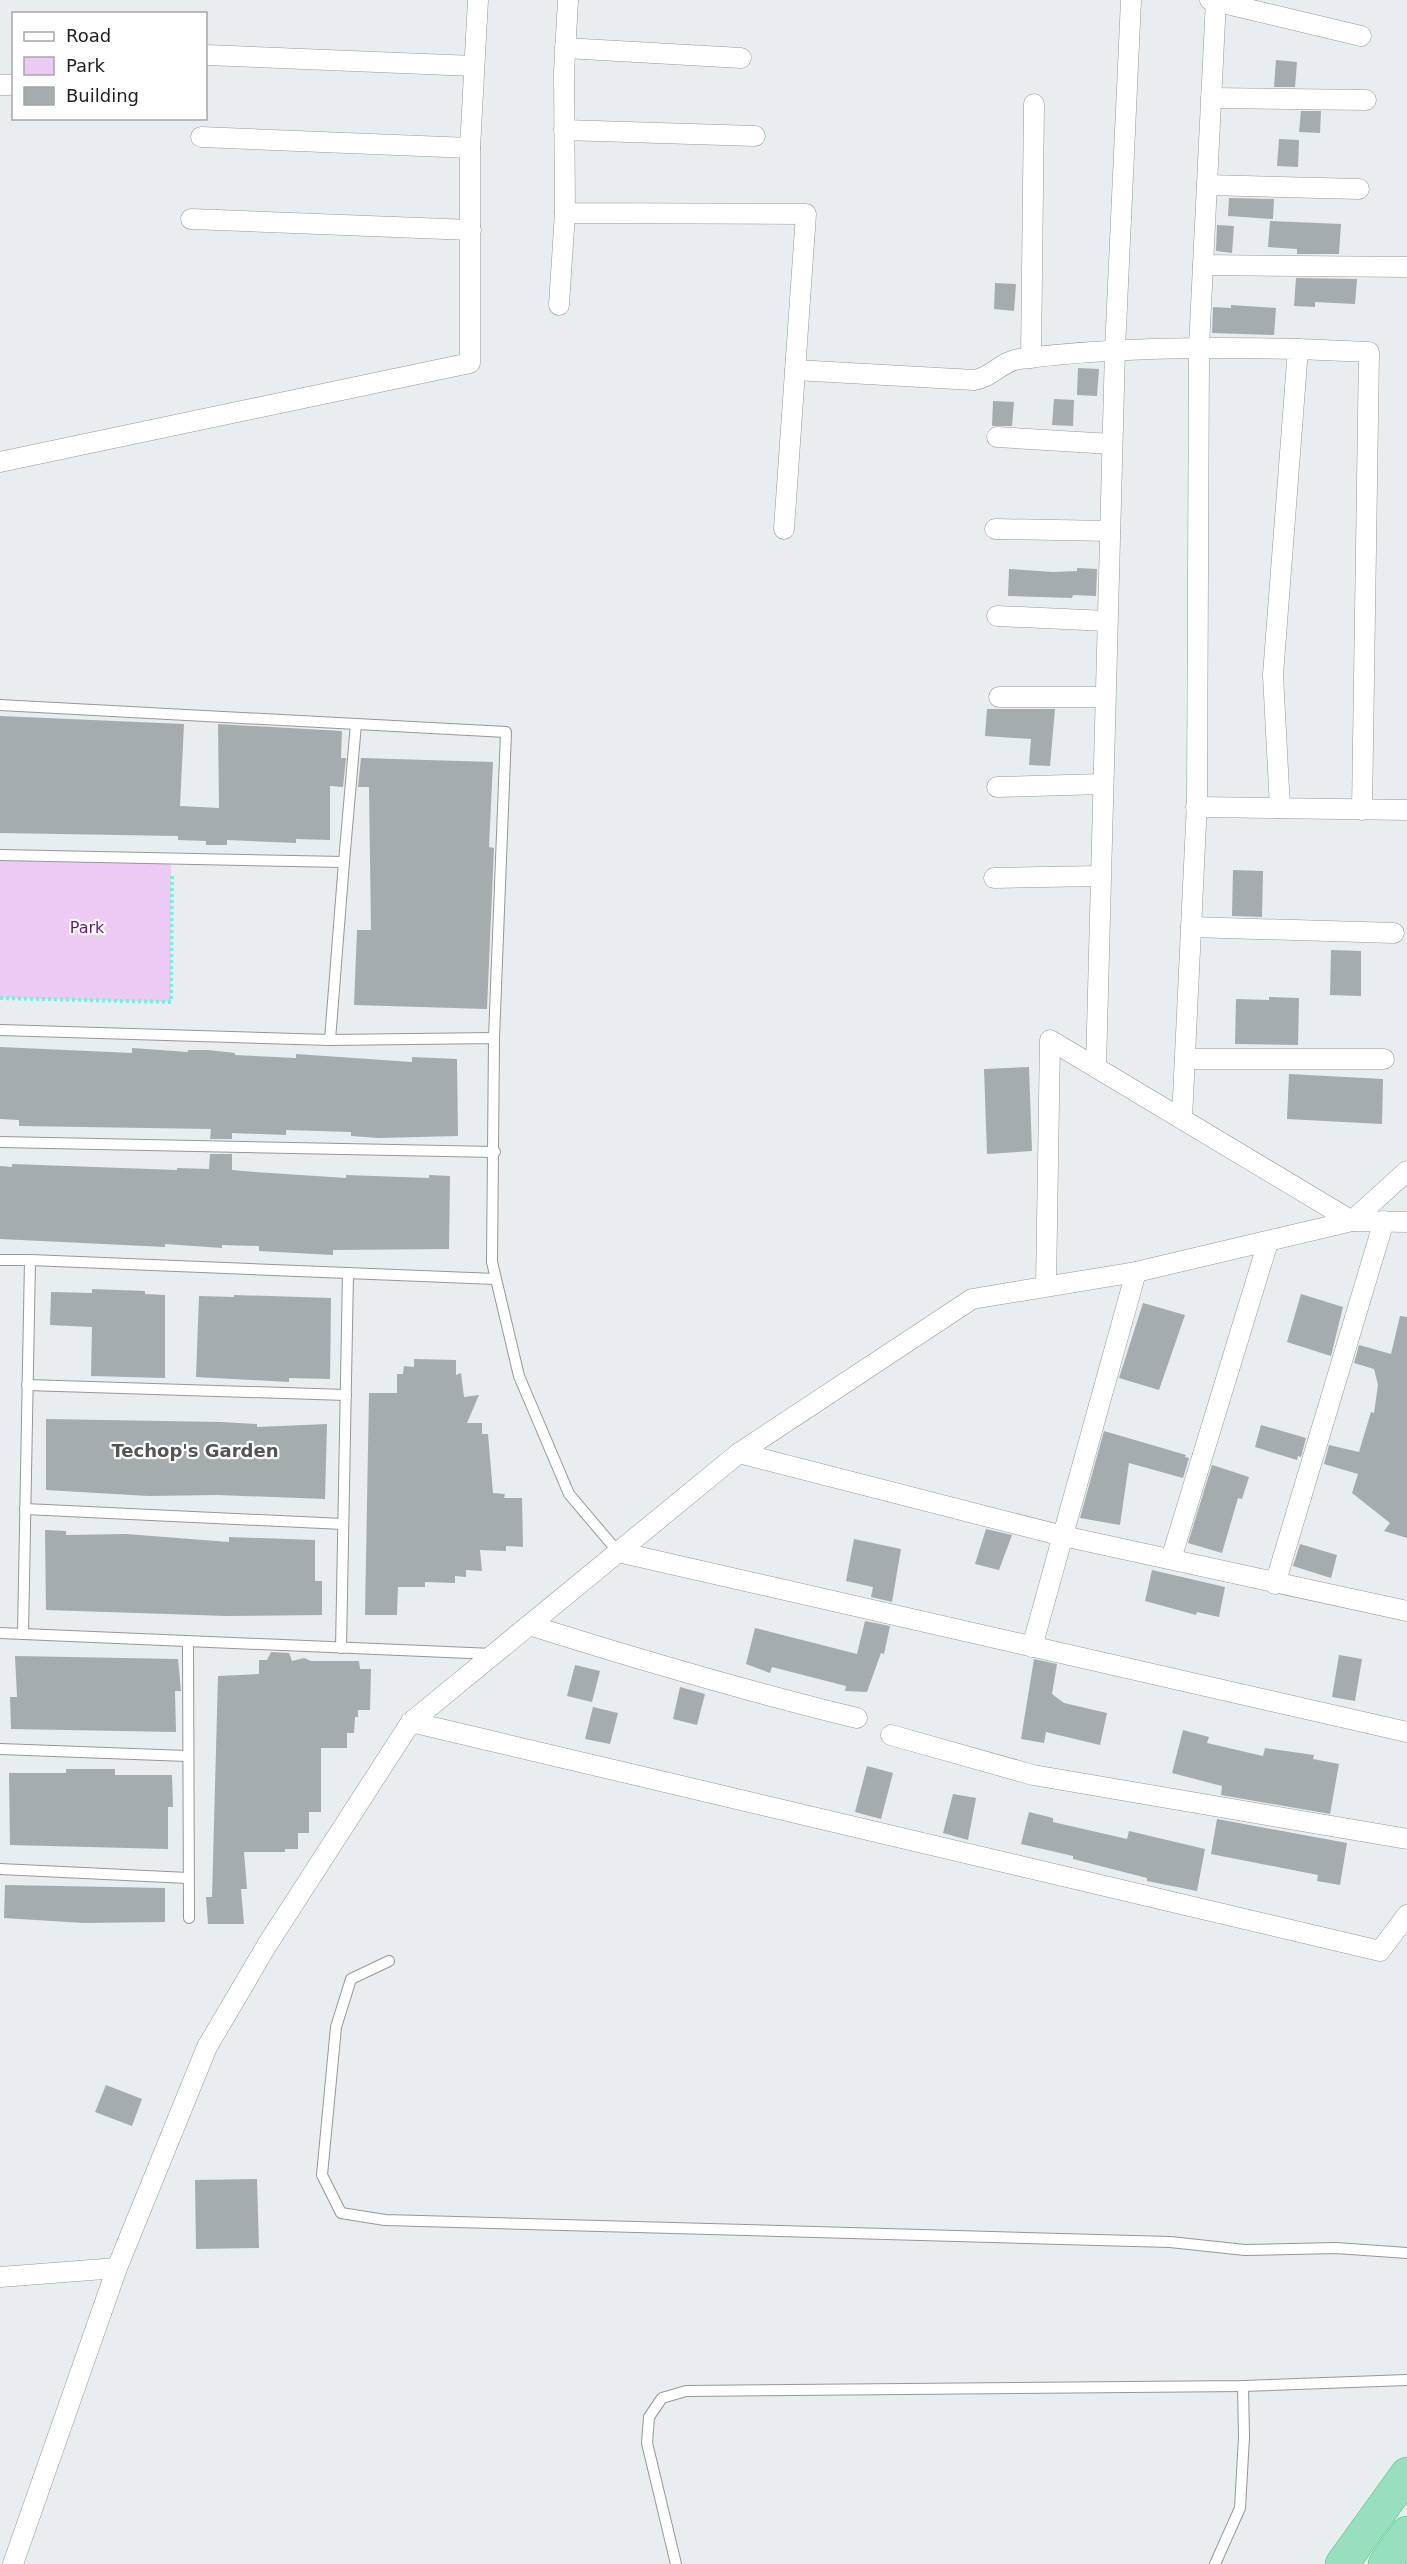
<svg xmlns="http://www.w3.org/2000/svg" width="1407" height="2564" font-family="'DejaVu Sans',sans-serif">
<rect width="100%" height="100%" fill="#e8edf0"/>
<!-- park -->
<path fill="#edcaf4" d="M0,853L171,854V1002L0,998Z"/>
<!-- building -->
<g fill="#a4acae">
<path d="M1276,60L1297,62L1295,87H1274Z"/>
<path d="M1301,111H1321L1320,133L1299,132Z"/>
<path d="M1279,139L1299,140L1298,167L1277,166Z"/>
<path d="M1229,198L1274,199L1273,219L1228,216Z"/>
<path d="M1270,221L1341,224L1339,254H1297V249L1268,247Z"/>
<path d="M1217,225L1234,226L1232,253L1216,251Z"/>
<path d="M1296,278L1357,279L1355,304L1315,302V307L1294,306Z"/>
<path d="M995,283L1016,284L1014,311L994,309Z"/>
<path d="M1231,305L1276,308L1274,335L1212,333L1213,307L1231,308Z"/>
<path d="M1078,368L1099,369L1097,396L1077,395Z"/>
<path d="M1054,399L1074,400L1073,426L1052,425Z"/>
<path d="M993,401L1014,402L1012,426H992Z"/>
<path d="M1077,568L1097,569L1096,596L1073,595L1072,598L1008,596L1009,569L1053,572L1077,571Z"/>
<path d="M987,709H1055L1050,766L1029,765L1031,739L985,736Z"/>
<path d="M0,716L184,724L180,806L219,808L218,724L342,731L341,758H346L343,787L330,786V840L296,839V843L227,840V845H206V841L178,840V836L0,833Z"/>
<path d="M361,758L493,762L489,847L494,848L487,1009L354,1005L357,930H371L369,787H358Z"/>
<path d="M1233,870L1263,871L1262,917L1232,916Z"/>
<path d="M1331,950L1361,951V996L1330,995Z"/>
<path d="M1269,997L1299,998L1298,1045L1235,1044L1236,999L1269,1000Z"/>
<path d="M0,1047L132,1053V1048L188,1052V1050H208L235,1053V1055L296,1058V1054L412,1062V1057L457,1059L458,1136L379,1138L351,1136V1132L286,1130V1135L232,1133V1139H210L211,1129L19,1126V1120L0,1119Z"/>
<path d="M1029,1067L1032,1151L987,1154L984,1069Z"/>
<path d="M1289,1074L1383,1079L1382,1124L1287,1119Z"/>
<path d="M210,1154H232V1170L255,1172L346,1178V1175L429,1178V1175L450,1176L449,1249L333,1250V1255L259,1251V1246L222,1245V1248L165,1244V1247L0,1239V1166L12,1167V1164L177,1170V1168L209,1169Z"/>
<path d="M92,1289L145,1291V1294L165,1295V1378L91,1376L92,1327L50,1325L51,1292L92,1293Z"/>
<path d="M1301,1294L1343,1307L1331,1356L1287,1342Z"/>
<path d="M234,1295L331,1298L330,1379L289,1378V1382L196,1377L199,1296L234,1297Z"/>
<path d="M1143,1303L1185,1315L1159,1390L1119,1378Z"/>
<path d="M1400,1316L1407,1317V1538L1384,1531L1390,1523L1352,1493L1358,1474L1324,1464L1329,1445L1359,1452L1371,1412L1374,1413L1378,1385L1374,1369L1354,1363L1359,1345L1391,1354Z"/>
<path d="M414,1359L456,1360V1375L461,1373L464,1397L479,1395L467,1423H482V1434H488L493,1493L505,1494L504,1498H522L523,1547L506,1546V1551L480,1550L482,1571L466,1570V1577L455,1576V1583L425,1582V1587H398L397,1615H365L369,1393H397V1374H403L404,1366L414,1367Z"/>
<path d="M46,1419L221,1422L257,1424V1427L327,1424L325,1499L218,1495L148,1496L46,1490Z"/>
<path d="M1261,1425L1306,1438L1301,1457L1298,1456L1297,1460L1255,1447Z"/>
<path d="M1104,1431L1186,1455L1185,1457L1189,1458L1183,1478L1129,1463L1120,1525L1080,1518Z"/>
<path d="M1212,1465L1249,1477L1242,1499L1238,1498L1222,1553L1188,1543Z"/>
<path d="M986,1529L1012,1535L999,1570L975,1564Z"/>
<path d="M45,1530L66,1531V1535L126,1534L229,1542V1537L315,1540V1581H322V1615L227,1616L46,1610Z"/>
<path d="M854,1539L901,1549L892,1602L871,1597L873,1587L846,1581Z"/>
<path d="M1300,1544L1337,1555L1331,1578L1293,1566Z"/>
<path d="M1152,1570L1225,1587L1219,1617L1197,1612L1196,1615L1145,1601Z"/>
<path d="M865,1621L890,1626L884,1654L881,1653L867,1692L845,1691L846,1686L772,1667L770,1673L746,1664L755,1628L857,1654Z"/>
<path d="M271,1652L289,1653L292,1661L304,1658L311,1661H359L360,1669H371L370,1710H358V1717H355L354,1733H347V1748H321V1812H309V1833H298V1849H285V1852H244L247,1889H241L244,1924H208L206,1897H212L218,1676L259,1674V1660H267Z"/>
<path d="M1339,1655L1362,1659L1355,1701L1332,1697Z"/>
<path d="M15,1656L178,1659L181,1691H175L176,1732L11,1729L10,1697H17Z"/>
<path d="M1034,1659L1057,1664L1052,1694L1064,1703L1107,1713L1100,1745L1046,1732L1044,1743L1021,1739Z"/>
<path d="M575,1665L600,1671L592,1702L567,1696Z"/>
<path d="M680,1687L705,1694L697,1725L673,1719Z"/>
<path d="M593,1707L618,1713L610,1744L585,1739Z"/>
<path d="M1183,1730L1209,1737L1207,1743L1263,1756L1265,1748L1314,1755L1313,1759L1339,1764L1330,1814L1221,1795L1222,1786L1172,1773Z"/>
<path d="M867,1766L893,1773L881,1819L855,1812Z"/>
<path d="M66,1769H115V1775H172L173,1807H168V1849L10,1845L9,1773H66Z"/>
<path d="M953,1794L976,1798L968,1840L943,1833Z"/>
<path d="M1029,1812L1053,1818V1822L1127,1839L1129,1831L1205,1849L1197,1891L1147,1881V1878L1073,1859V1856L1021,1844Z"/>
<path d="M1217,1819L1347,1843L1340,1885L1317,1881L1318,1875L1211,1854Z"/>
<path d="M5,1885L165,1888V1922L83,1923L4,1918Z"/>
<path d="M106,2085L142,2099L132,2126L95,2112Z"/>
<path d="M257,2179L259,2248L196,2249L195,2180Z"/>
</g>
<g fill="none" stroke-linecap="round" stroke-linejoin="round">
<defs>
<g id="lane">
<path d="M0,705L506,732L494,1038"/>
<path d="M0,855L344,862L330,1040"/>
<path d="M344,862L356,724"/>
<path d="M0,1030L330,1040L494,1038L492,1262L519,1376L569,1494L618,1552"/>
<path d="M0,1142L495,1152"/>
<path d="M0,1260H30"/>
<path d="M27,1385L346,1395"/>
<path d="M25,1509L343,1524"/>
<path d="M0,1633L493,1654"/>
<path d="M23,1634L30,1260L495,1279"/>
<path d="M188,1641L189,1918"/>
<path d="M341,1648L348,1273"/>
<path d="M0,1749L187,1756"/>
<path d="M0,1869L188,1878"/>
<path d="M389,1961L351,1979L336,2027L322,2175L341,2213L385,2220L1170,2242L1245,2250L1336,2248L1407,2253"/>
<path d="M676,2564L647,2443L649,2417L662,2398L686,2391L1243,2386L1407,2380"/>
<path d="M1215,2564L1240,2508L1244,2437L1243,2386"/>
</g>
<g id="street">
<path d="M568,0L564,72L565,213L806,214L784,529"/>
<path d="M1210,0L1361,36"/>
<path d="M565,48L741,58"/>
<path d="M206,55L474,66"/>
<path d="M0,85H14"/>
<path d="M1211,98L1366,100"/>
<path d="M564,130L755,136"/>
<path d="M201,137L470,148L478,0"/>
<path d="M1207,185L1359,189"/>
<path d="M191,219L471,230"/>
<path d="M1203,265L1407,267"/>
<path d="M559,305L565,213"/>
<path d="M1298,349L1369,352L1362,810"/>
<path d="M1031,358L1034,104"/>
<path d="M795,370L974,380C991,378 1002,361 1019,359C1112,347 1204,347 1298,349L1273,675L1280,808"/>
<path d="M997,437L1112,444"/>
<path d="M0,462L470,363V148"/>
<path d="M995,529L1110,531"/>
<path d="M997,616L1107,621"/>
<path d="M999,697H1105"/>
<path d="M997,787L1103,784"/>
<path d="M1196,807L1407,810"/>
<path d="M994,878L1100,876"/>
<path d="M1191,927L1394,933"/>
<path d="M1185,1059H1384"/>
<path d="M1096,1067L1115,350L1131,0"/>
<path d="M1182,1119L1197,802L1199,347L1216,0"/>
<path d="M1352,1221L1407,1171"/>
<path d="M1046,1286L1050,1040L1352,1221"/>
<path d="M739,1453L1063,1536L1407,1611"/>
<path d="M618,1552L1407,1732"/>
<path d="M1171,1559L1268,1242"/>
<path d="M1275,1584L1384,1221"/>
<path d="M529,1625C637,1659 746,1691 857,1718"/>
<path d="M1032,1647L1136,1272"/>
<path d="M411,1722L1380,1951L1407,1915"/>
<path d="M891,1735L1033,1775L1407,1839"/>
<path d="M0,2277L117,2268"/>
<path d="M13,2564L117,2268L207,2047L267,1945L411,1722L739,1453L972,1299L1136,1272L1352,1221L1407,1222"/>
</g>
<g id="highway">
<path d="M1342,2564L1407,2474"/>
<path d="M1385,2564L1407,2533"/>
</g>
</defs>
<!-- lane casing -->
<use href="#lane" stroke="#979797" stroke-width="12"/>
<!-- street casing -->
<use href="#street" stroke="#979797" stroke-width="21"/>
<!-- highway casing -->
<use href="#highway" stroke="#39ca72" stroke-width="34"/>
<!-- path -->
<path stroke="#7decda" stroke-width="4" stroke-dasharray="3 3" stroke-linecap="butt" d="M0,998L171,1002L172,874"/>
<!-- lane -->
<use href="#lane" stroke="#fff" stroke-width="10"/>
<!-- street -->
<use href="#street" stroke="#fff" stroke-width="20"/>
<!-- highway -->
<use href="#highway" stroke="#98dfbf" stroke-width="33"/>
</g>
<g text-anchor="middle" stroke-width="4.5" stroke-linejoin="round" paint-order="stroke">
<!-- park labels -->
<g font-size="16" fill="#641775" stroke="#fff">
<text x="87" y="933">Park</text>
</g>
<!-- neighbourhood labels -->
<g font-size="18" font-weight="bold" fill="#535353" stroke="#fff">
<text x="195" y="1457">Techop's Garden</text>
</g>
</g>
<!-- legend -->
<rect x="12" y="12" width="195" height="108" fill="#ffffff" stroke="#a6a6a6" stroke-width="1.5"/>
<rect x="24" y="32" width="30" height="9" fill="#ffffff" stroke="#a6a6a6" stroke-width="1.5"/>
<text x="66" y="42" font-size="18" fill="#202020">Road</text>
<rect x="24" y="57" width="30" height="18" fill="#edcaf4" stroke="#a6a6a6" stroke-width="1.5"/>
<text x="66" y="72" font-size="18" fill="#202020">Park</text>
<rect x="24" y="87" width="30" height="18" fill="#a4acae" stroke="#a6a6a6" stroke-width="1.5"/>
<text x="66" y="102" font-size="18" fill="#202020">Building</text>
</svg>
